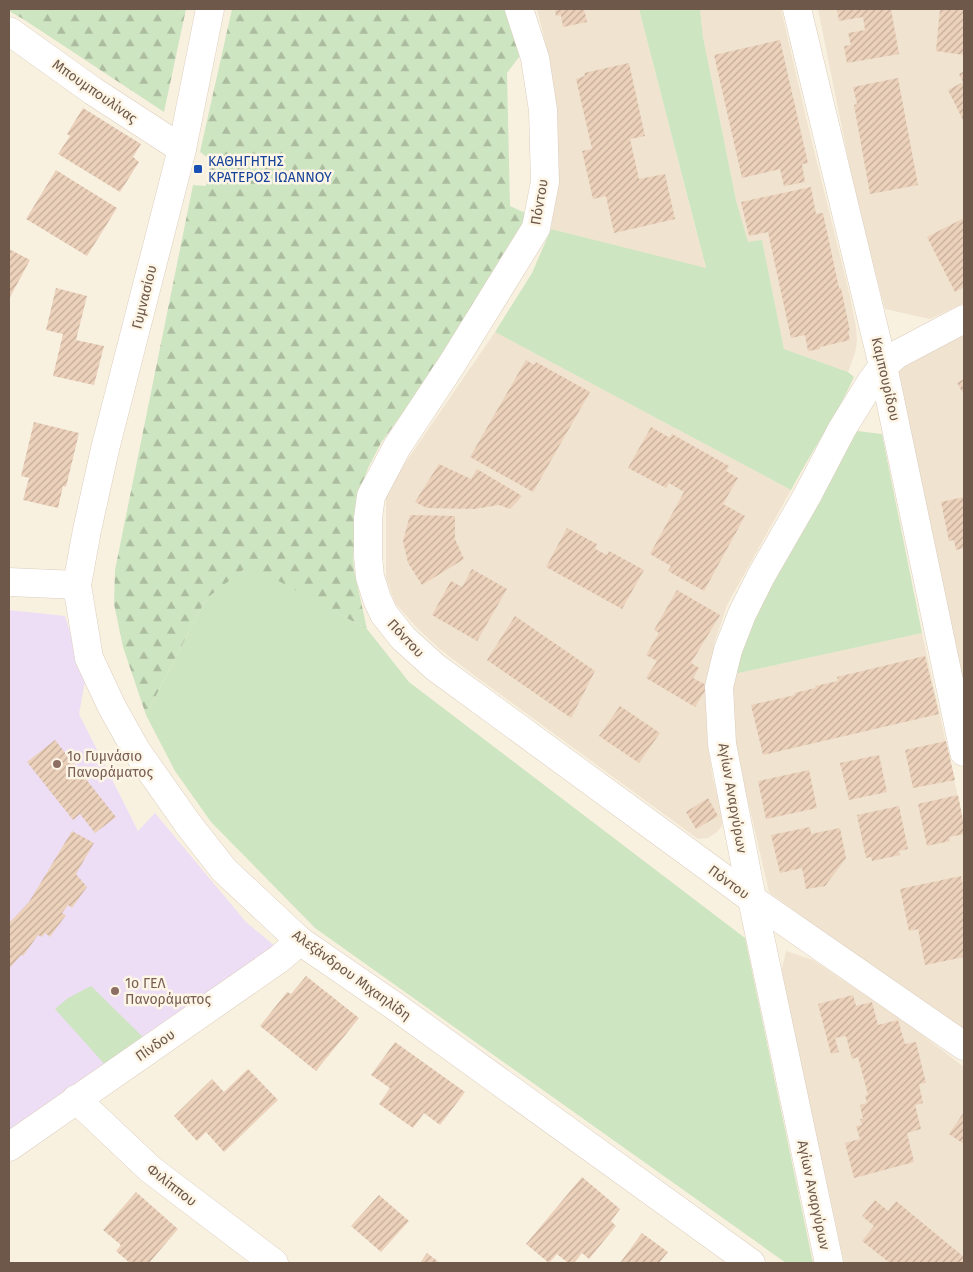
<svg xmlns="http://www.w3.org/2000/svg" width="973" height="1272" font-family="'Fira Sans',sans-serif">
<defs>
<pattern id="forest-firs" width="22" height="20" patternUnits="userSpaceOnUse" patternTransform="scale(1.25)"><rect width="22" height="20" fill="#cee5c1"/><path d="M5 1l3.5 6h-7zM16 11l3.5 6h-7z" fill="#abbc9f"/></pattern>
<pattern id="building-hatch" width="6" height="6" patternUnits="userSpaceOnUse" patternTransform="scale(1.25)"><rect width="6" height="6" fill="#ecd1bb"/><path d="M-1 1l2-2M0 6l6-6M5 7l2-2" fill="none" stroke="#c3ac9a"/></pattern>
</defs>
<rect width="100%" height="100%" fill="#f9f1e0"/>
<!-- residential -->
<g fill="#f0e3d0">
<path d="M537,9H639L706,269L551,229L559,171L556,104L546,45Z"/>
<path d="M700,9H781L809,130L849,292L856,327L857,341L855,353L848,372L784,349L762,240L748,243L736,200L703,37Z"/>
<path d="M818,9H964V303L930,319L885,309L855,193Z"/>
<path d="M495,332L791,490L727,605L715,641L708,686L707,717L708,747L713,779L723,817L722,826L716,833L708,838L698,839L475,676L441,650L418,629L395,603L386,578V497L397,475Z"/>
<path d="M964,335V684L895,371Z"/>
<path d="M922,633L964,825V1033L769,892L733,736L731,693L734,674Z"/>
<path d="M786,951L813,960L901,1019L964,1067V1263H844L781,973Z"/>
</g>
<!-- education -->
<path fill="#eedef5" d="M9,610L65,616L85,681L79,714L138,831L155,813L246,922L281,951L9,1139Z"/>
<!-- grass -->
<g fill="#cee5c1">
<path d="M639,9H700L703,37L736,200L748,242L762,240L784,349L848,372L854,377C836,417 811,452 791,490L495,332L532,273L551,229L706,268Z"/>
<path d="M857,431L882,434L922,633L734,674L739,651L760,600Z"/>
<path d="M249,564L367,629L409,682L745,938L813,1263H786L315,928L211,822L175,771L146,715L206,599Z"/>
<path d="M91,986L147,1041L107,1067L55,1009L68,998Z"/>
</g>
<!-- forest -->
<g fill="url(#forest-firs)">
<path d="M9,9H186L164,112L23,19L9,11Z"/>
<path d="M232,9H505L522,53L507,73L510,206L532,216L441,359L381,443L368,468L361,487L353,556L354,570L367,629L249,565L206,599L146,715L123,647L114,604L115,570L193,185L206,186L211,160L200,152Z"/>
</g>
<!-- building -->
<g fill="url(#building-hatch)">
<path d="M555,9H584L587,22L563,27L561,15L556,16Z"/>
<path d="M837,9H891L899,54L847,63L844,46L851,45L848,33L865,30L863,17L839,21Z"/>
<path d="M940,9H964V55L936,51Z"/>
<path d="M780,40L808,163L802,164L805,182L784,186L780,169L742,178L714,55Z"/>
<path d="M629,63L645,136L630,139L639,179L665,174L675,219L614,233L606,196L593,199L582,151L592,149L576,79L585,76L584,73Z"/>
<path d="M964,71V122L948,90L963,82L959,74Z"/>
<path d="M898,78L918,185L870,194L854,105L857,104L853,87Z"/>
<path d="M83,108L141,144L133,157L139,162L120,192L58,154L70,136L67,134Z"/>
<path d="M56,170L117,208L87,256L26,219Z"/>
<path d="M811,187L816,214L823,213L839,288H841L850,331H848L850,340L820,347V349L808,351L805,335L791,338L768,232L749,236L741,202Z"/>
<path d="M964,218V287L955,292L927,237Z"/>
<path d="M9,249L30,260L9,299Z"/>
<path d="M56,288L87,296L76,340L104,346L94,385L53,376L63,334L46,330Z"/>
<path d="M526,360L534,365L536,362L590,392L533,492L470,457Z"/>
<path d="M964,379V395L957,383Z"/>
<path d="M34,422L79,433L66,487L63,486L58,508L23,500L29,478L21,476Z"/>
<path d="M651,427L670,438L672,434L729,466L726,471L738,478L723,504L745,516L704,591L668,571L671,566L650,554L684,492L669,483L666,488L628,468Z"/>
<path d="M439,464L471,479L477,469L522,496L510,509L499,505L474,509L427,508L415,502Z"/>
<path d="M964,497V548L956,550L954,540L949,541L941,502Z"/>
<path d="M410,515L455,516V539L464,559L422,585L408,563L403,541Z"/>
<path d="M567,528L597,544L595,549L607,555L609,551L644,570L622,609L546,567Z"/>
<path d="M472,569L507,589L477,641L432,615L451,581L462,587Z"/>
<path d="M677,590L720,615L691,663L699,668L693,678L708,686L695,707L646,678L657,661L646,655L659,633L654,630Z"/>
<path d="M515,616L595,671L571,718L487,660Z"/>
<path d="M925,656L939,714L763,755L751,705L795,695L794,693L816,688L815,686L838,681L837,677Z"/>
<path d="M620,706L660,733L639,763L599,736Z"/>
<path d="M55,740L116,817L95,833L80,814L73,820L27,762Z"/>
<path d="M946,741L955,780L913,788L905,750Z"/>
<path d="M879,755L887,792L849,800L840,763Z"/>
<path d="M809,770L817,808L766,819L758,781Z"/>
<path d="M958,795L964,825V834L949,837L950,841L927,846L918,804Z"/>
<path d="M708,798L718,816L696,829L686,812Z"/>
<path d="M899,806L908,849L899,851L900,855L872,861L871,857L866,858L857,815Z"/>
<path d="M810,827L811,834L840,828L846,858L825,886L806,889L802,868L780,873L771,835Z"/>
<path d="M72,831L94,843L76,874L87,887L72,908L68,905L62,913L66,915L50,937L45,933L42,937L38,935L23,956L21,955L9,969V923L29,902Z"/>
<path d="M961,876L964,890V957L925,965L918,929L909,931L900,889Z"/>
<path d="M306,976L359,1018L316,1071L260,1026L287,992L291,994Z"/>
<path d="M853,995L856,1006L872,1002L878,1025L898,1020L905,1044L916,1042L926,1083L919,1084L923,1103L915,1105L921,1129L907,1133L914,1162L854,1178L845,1143L860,1139L856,1126L862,1125L860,1119H863L860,1105L867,1103L865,1096L868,1095L858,1057L852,1059L846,1036L835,1038L839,1052L831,1054L818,1004Z"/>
<path d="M395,1042L465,1092L440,1125L424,1113L413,1128L379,1104L390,1088L371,1075Z"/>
<path d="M248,1069L278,1100L224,1152L206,1132L197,1141L174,1116L212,1079L224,1092Z"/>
<path d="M964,1112V1144L949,1134Z"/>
<path d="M582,1177L620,1209L611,1221L616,1226L589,1259L582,1253L574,1263H568L557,1254L549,1263L526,1244Z"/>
<path d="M136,1192L178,1229L149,1263H130L116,1251L121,1245L103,1230Z"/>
<path d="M379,1195L409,1221L381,1252L351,1226Z"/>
<path d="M875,1200L888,1211L896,1201L964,1257V1263H890L862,1241L874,1226L862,1216Z"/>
<path d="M642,1233L668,1252L659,1263H620Z"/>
<path d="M427,1253L440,1263H420Z"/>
</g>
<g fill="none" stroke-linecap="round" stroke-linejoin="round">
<defs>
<g id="minor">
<path d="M210,9L182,149L105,449L87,530L77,585L89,658L112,707L136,750L188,824L224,870L300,941L396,1007L751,1263"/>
<path d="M519,9L535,58L543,110L545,182L536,228L452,364L397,447L371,496L368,518V556L370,577L377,599L384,614L403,638L435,667L752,899L964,1046"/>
<path d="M797,9L883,366L964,752"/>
<path d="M9,31L93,91L182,149"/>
<path d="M9,582L77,585"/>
<path d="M76,1099L150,1169L274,1263"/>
<path d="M9,1147L279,959L300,941"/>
<path d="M829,1263L752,899L722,744L719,687L728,650L742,614L761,576L807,496L842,429L871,382L883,366L896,355L964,319"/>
</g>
</defs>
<!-- minor casing -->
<use href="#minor" stroke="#dccdbe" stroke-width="29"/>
<!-- minor -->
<use href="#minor" stroke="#fff" stroke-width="28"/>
</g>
<!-- markers -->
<rect fill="#1a4fb4" stroke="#fdf5e6" stroke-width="2" x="193" y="164" width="10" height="10" rx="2.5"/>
<g fill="#8d6e63" stroke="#fdf5e6" stroke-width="2">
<circle cx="57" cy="764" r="5"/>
<circle cx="115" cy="991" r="5"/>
</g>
<g text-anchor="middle" stroke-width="5" stroke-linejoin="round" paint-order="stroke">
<!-- street labels -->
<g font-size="14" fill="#6e584a" stroke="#fdf5e6">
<text transform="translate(95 91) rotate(35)" y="5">Μπουμπουλίνας</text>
<text transform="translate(539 202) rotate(-80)" y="5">Πόντου</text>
<text transform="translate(144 297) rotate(-76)" y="5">Γυμνασίου</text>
<text transform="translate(886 379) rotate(77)" y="5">Καμπουρίδου</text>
<text transform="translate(406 638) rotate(47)" y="5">Πόντου</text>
<text transform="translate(733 798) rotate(80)" y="5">Αγίων Αναργύρων</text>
<text transform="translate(729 882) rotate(36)" y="5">Πόντου</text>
<text transform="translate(352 975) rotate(36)" y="5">Aλεξάνδρου Mιχαηλίδη</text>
<text transform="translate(155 1045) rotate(-35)" y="5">Πίνδου</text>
<text transform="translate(172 1185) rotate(38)" y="5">Φιλίππου</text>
<text transform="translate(814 1195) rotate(78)" y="5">Αγίων Αναργύρων</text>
</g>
<!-- transit labels -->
<g font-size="14" fill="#164399" stroke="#fdf5e6" text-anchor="start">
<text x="208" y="166">ΚΑΘΗΓΗΤΗΣ<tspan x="208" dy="16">ΚΡΑΤΕΡΟΣ ΙΩΑΝΝΟΥ</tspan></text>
</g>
<!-- education labels -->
<g font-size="14" fill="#785e54" stroke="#fdf5e6" text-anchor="start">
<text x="67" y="761">1ο Γυμνάσιο<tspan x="67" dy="16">Πανοράματος</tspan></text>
<text x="125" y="988">1ο ΓΕΛ<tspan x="125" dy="16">Πανοράματος</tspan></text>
</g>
</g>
<!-- border -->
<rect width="973" height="1272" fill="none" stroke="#6e584a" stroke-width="20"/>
</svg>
